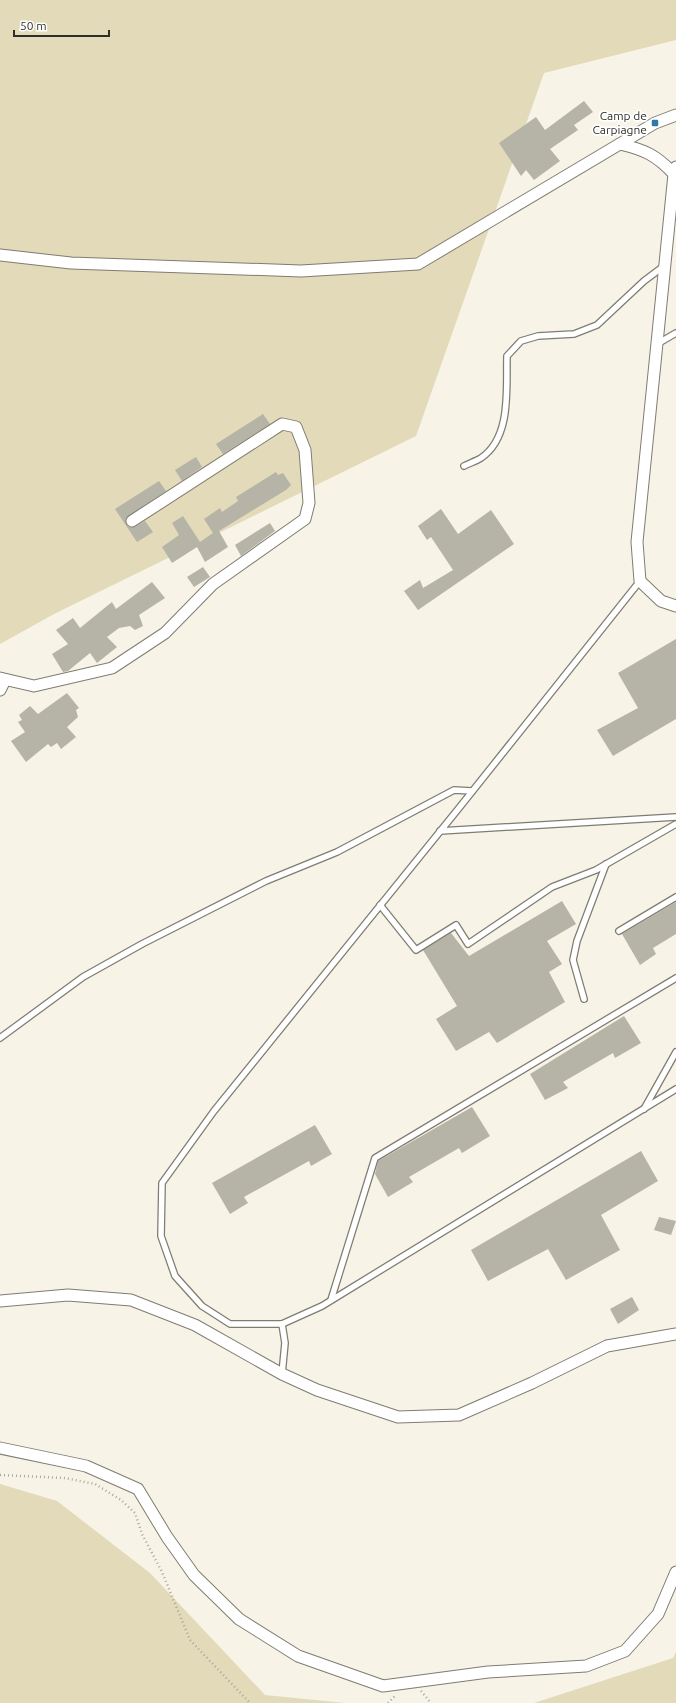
<svg xmlns="http://www.w3.org/2000/svg" width="676" height="1703" font-family="Ubuntu,sans-serif">
<rect width="100%" height="100%" fill="#f7f3e7"/>
<!-- green -->
<g fill="#e3dab9">
<path d="M0,0H676V40L544,73L416,436L54,614L0,644Z"/>
<path d="M0,1484L57,1501L150,1573L265,1695L345,1703H0Z"/>
<path d="M676,1652V1703H534L673,1658Z"/>
</g>
<!-- building -->
<g fill="#b6b3a7">
<path d="M584,101L593,112L574,125L578,130L550,149L560,161L534,180L526,170L521,176L499,143L536,117L545,130Z"/>
<path d="M263,414L270,424L223,454L216,444Z"/>
<path d="M196,457L202,467L182,481L175,470Z"/>
<path d="M276,472L278,475L283,473L291,485L286,490L219,531L228,547L205,562L197,547L172,563L162,547L179,535L172,523L183,516L200,542L213,533L204,519L220,508L222,512L238,501L236,497Z"/>
<path d="M159,481L166,491L126,518V524L129,527H135L145,521L153,532L137,542L115,509Z"/>
<path d="M441,509L458,534L491,510L514,544L418,610L404,591L420,580L423,588L453,570L431,537L427,540L418,526Z"/>
<path d="M270,523L275,531L241,556L235,545Z"/>
<path d="M203,567L210,577L194,587L187,577Z"/>
<path d="M152,582L165,598L139,615L143,626L135,630L130,626L119,628L107,637L117,647L97,663L90,653L68,671L63,672L52,654L68,644L56,630L73,618L80,628L112,602L116,609Z"/>
<path d="M676,639V719L613,756L597,730L638,708L618,673Z"/>
<path d="M67,693L79,708L76,710L78,717L67,727L76,737L61,749L57,743L51,747L48,744L26,762L11,741L25,732L18,722L22,720L19,715L30,706L38,714Z"/>
<path d="M562,901L576,924L547,941L562,964L549,972L565,1002L497,1043L489,1032L456,1051L436,1019L457,1006L423,950L451,933L469,956Z"/>
<path d="M676,902V934L653,948L656,954L640,965L622,934Z"/>
<path d="M624,1016L641,1043L615,1058L613,1053L563,1082L568,1088L545,1100L530,1074Z"/>
<path d="M472,1107L490,1136L462,1153L459,1148L409,1177L413,1182L388,1197L375,1174L378,1161Z"/>
<path d="M315,1125L332,1154L311,1166L309,1161L244,1197L248,1203L230,1214L212,1183Z"/>
<path d="M641,1151L658,1181L601,1215L620,1250L566,1280L548,1249L488,1281L471,1250Z"/>
<path d="M659,1217L676,1221L671,1235L654,1230Z"/>
<path d="M632,1297L639,1310L618,1324L610,1309Z"/>
</g>
<g fill="none" stroke-linecap="round" stroke-linejoin="round">
<defs>
<g id="lane">
<path d="M657,344L676,333"/>
<path d="M464,466C470,463 476,461 481,458C512,437 506,388 507,356L521,341L538,336L574,334L597,325L644,281L664,266"/>
<path d="M640,581L459,808L214,1111L162,1183L161,1236L175,1276L202,1306L230,1324H282L322,1306L676,1089"/>
<path d="M440,831L676,817"/>
<path d="M380,905L416,950L456,925L468,944L552,887L596,870L676,824"/>
<path d="M619,931L676,897"/>
<path d="M584,999L573,960L577,941L606,864"/>
<path d="M0,1038L83,977L142,944L266,881L337,852L454,790L472,791"/>
<path d="M644,1109L676,1052"/>
<path d="M331,1300L375,1158L676,978"/>
<path d="M282,1324L285,1343L282,1374"/>
</g>
<g id="street">
<path d="M620,144C645,150 656,155 674,174"/>
<path d="M676,167L674,174L637,542L640,581L661,601L676,606"/>
<path d="M0,255L71,263L301,271L418,264L655,123L676,115"/>
<path d="M0,678L34,686L112,668L165,633L213,584L305,519L309,503L305,450L296,427L282,424L132,521"/>
<path d="M0,690L5,680"/>
<path d="M0,1301L68,1295L131,1300L195,1325L282,1374L317,1390L398,1417L459,1415L532,1383L607,1346L676,1334"/>
<path d="M0,1448L86,1466L138,1489L167,1537L194,1575L239,1619L298,1656L383,1686L488,1672L586,1666L625,1651L658,1614L676,1572"/>
</g>
</defs>
<!-- lane casing -->
<use href="#lane" stroke="#7f7c71" stroke-width="8"/>
<!-- street casing -->
<use href="#street" stroke="#7f7c71" stroke-width="13"/>
<!-- path -->
<g stroke="#aaa79e" stroke-width="2.5" stroke-dasharray="1 3" stroke-linecap="butt">
<path d="M0,1475L65,1478L95,1484L121,1500L135,1513L142,1534L162,1572L190,1640L250,1703"/>
<path d="M421,1691L431,1703"/>
<path d="M388,1703L396,1695"/>
</g>
<!-- lane -->
<use href="#lane" stroke="#fff" stroke-width="5.5"/>
<!-- street -->
<use href="#street" stroke="#fff" stroke-width="11"/>
</g>
<!-- markers -->
<rect fill="#3178ac" stroke="#fff" stroke-width="1.5" x="651" y="119" width="8" height="8" rx="2"/>
<g text-anchor="middle" stroke-width="3.5" stroke-linejoin="round" paint-order="stroke">
<!-- poi labels -->
<g font-size="12" fill="#2f2e29" stroke="#fff" text-anchor="end">
<text x="647" y="120">Camp de<tspan x="647" dy="14">Carpiagne</tspan></text>
</g>
</g>
<!-- scale -->
<path d="M14 30v6h95v-6" fill="none" stroke="#2f2e29" stroke-width="2"/>
<text x="20" y="30" font-size="12" fill="#2f2e29" stroke="#ffffff" stroke-width="3" paint-order="stroke">50 m</text>
</svg>
